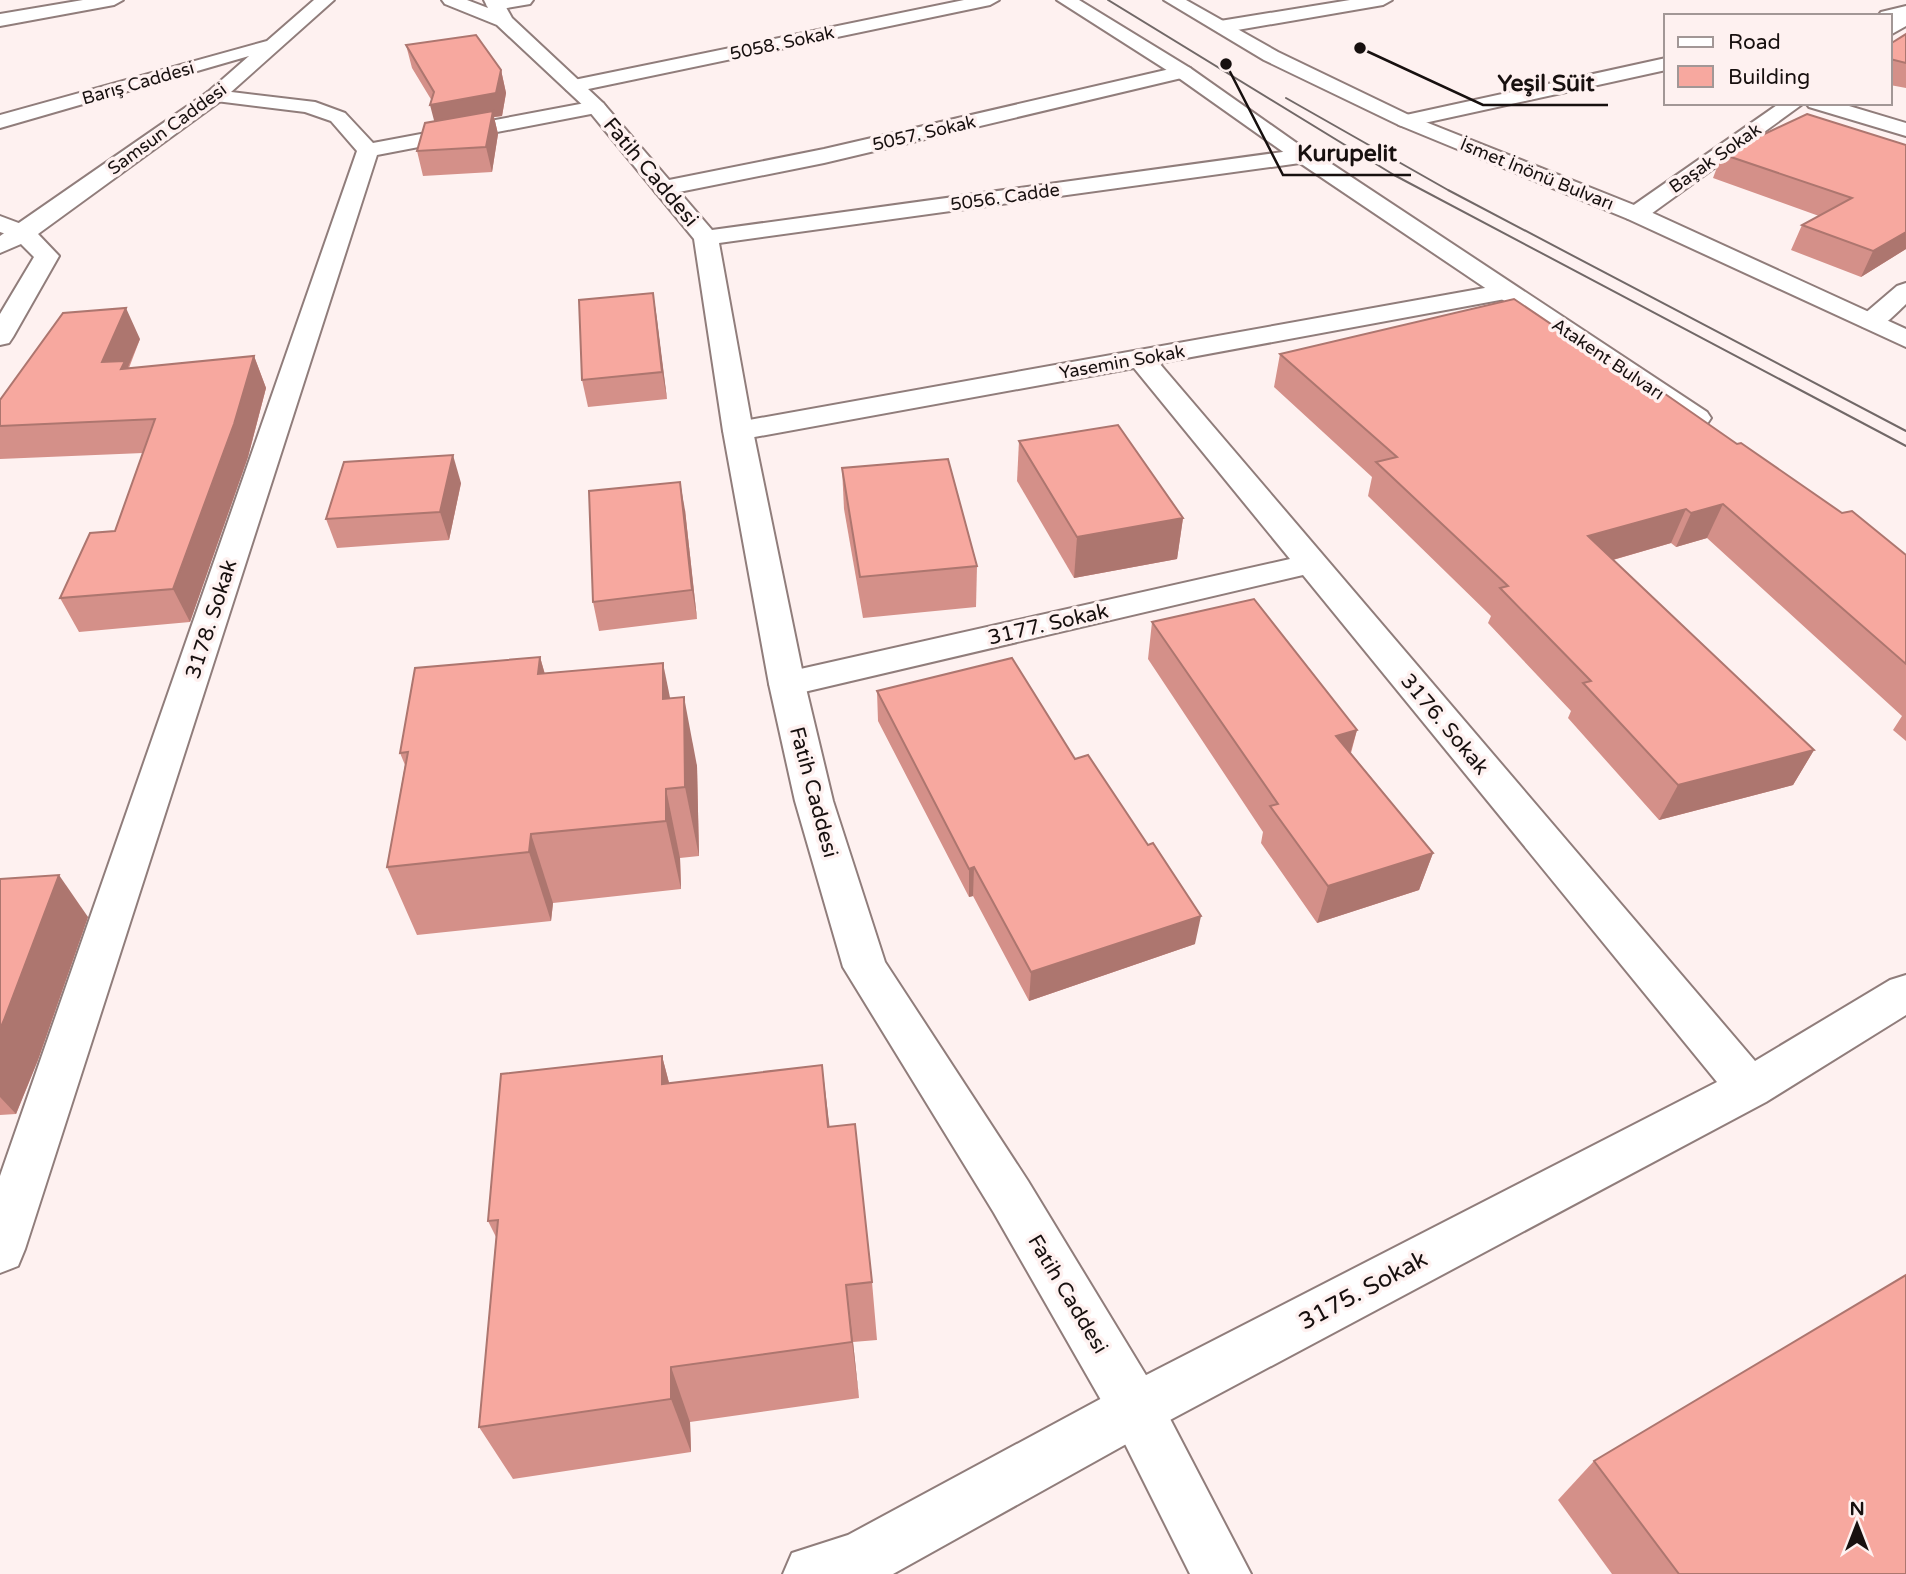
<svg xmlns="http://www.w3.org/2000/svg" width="1906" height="1574" font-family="'Varela Round',sans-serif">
<rect width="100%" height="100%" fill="#fef1f0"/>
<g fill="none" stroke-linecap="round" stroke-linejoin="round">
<defs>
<g id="street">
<path d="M83,0H123L114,5L0,26V14Z"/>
<path d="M493,0H533L530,4L495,10L486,5Z"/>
<path d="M964,0H999L990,5L574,92L567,90L564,86L567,82L574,80Z"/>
<path d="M1350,0H1392L1383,5L1220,33L1211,27L1220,21Z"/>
<path d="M1906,12V26L1890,35V20Z"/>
<path d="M1183,66L1190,68L1193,72L1190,76L824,163L664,195L656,193L653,188L656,183L664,181L824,149Z"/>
<path d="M215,90L315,102L345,113L373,143L596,101L603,103L606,107L603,111L596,113L377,155L25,1249L18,1266L0,1273V1176L357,151L331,121L305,112L208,100L205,96L208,92Z"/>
<path d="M1780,103H1804L1644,219H1628L1624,214L1628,209Z"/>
<path d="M1806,103H1839L1906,123V136L1809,107Z"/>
<path d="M0,216L32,228L36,233L32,238L24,240L0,232Z"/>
<path d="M1906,283V304C1892,317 1882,331 1863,327L1859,321L1863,315L1897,286Z"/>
<path d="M1507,284L1516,287L1520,292L1516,297L1159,363L1755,1061L1890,980L1906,975V1015L1766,1102L1155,1428L893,1574H783L792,1553L848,1535L1117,1390L1717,1082L1303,575L787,696L774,692L769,684L774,676L787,672L1290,559L1134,368L738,440L728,437L723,431L728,425L738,422Z"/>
</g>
<g id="secondary">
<path d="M314,0H334L222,100L38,234L59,256L13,337L9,343L0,345V314L34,257L21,244L0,253V236L208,92L249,56L0,128V115L267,41Z"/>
<path d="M442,0H467L488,8L484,0H502L512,18L603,103L712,230L1304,149L1312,151L1707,412L1711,418L1707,424L1697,427L1687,424L1300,163L719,243L753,431L805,684L833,801L885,962L1028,1181L1155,1390L1251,1574H1190L1117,1428L994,1213L843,967L795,801L769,684L723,431L694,239L589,111L497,25L445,4Z"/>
<path d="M1906,6V17L1890,21V16H1878L1881,12Z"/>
<path d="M1666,58V70L1406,127L1399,125L1395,121L1399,117L1406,115Z"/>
</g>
<g id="primary">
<path d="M1057,0H1079L1190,68L1315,156L1312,161H1296L1176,76Z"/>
<path d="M1164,0H1186L1278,52L1413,117L1644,209L1906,329V347L1628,219L1399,125L1264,60Z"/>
</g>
</defs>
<!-- street casing -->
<use href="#street" stroke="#907d7b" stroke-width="4"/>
<!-- secondary casing -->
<use href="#secondary" stroke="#907d7b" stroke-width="4"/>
<!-- primary casing -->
<use href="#primary" stroke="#907d7b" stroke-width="4"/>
<!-- street -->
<use href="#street" fill="#fff" fill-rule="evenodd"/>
<!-- secondary -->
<use href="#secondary" fill="#fff" fill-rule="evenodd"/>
<!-- primary -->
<use href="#primary" fill="#fff" fill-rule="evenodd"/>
<!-- tram -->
<g stroke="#716867" stroke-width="2">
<path d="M1108,0L1394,175L1906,446"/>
<path d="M1286,98L1448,190L1906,431"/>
</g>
</g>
<!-- wall -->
<g fill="#d49089">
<path d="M1906,34V88L1890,85V44Z"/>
<path d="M406,45L501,70L506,93L502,116L494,117L498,134L492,172L423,176L417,151L435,122L432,101L412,68Z"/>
<path d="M1807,114L1906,249L1861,277L1791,250L1802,225L1819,216L1713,178L1722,154Z"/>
<path d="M653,293L667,399L588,407L582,380Z"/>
<path d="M140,339L129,368L254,356L266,388L248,457L190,622L79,632L60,598L115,531L143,453L0,459V400Z"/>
<path d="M1280,354L1650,391L1737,444L1906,555V741L1893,730L1902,716L1707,538L1676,547L1671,543L1613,560L1814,750L1793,785L1659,820L1568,718L1571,711L1488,623L1491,616L1368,496L1372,477L1274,387Z"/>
<path d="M1019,441L1183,518L1177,559L1074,578L1017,481Z"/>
<path d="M842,468L977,566L976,607L863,618L844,509Z"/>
<path d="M461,483L449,540L337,548L326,519Z"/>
<path d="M685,510L697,619L599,631L593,602Z"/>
<path d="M1152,622L1357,730L1351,753L1433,853L1419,890L1317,923L1261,843L1263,832L1148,659Z"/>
<path d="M540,657L545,674L670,698L697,766L699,856L680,858L681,889L553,903L551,921L417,935L387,867L405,765L400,753Z"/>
<path d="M877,691L1075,759L1195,944L1029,1001L973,896L969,897L878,721Z"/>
<path d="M0,879L88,917L38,1060L16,1114L0,1115Z"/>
<path d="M662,1056L669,1083L829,1127L872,1282L877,1340L853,1342L859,1398L690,1422L691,1452L513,1479L479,1427L496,1237L488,1221Z"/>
<path d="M1594,1461L1906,1574H1612L1558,1500Z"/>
</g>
<!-- shaded-wall -->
<g fill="#ad766f">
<path d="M501,70L506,93L502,116L494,117L498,134L492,172L486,147L436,128L430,105Z"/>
<path d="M1906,232V249L1861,277L1873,251Z"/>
<path d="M653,293L657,319L667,399L662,372Z"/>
<path d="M126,308L140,339L128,367L140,393L102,362Z"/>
<path d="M254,356L266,388L248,457L190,622L173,589Z"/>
<path d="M453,455L461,483L449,540L440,512Z"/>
<path d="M680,482L685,510L697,619L692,590Z"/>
<path d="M1723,504L1707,538L1676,547L1691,513Z"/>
<path d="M1686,509L1671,543L1574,571L1588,536Z"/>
<path d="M1183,518L1177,559L1074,578L1077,537Z"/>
<path d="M540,657L559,726L538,674Z"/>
<path d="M663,663L677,732L663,699Z"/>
<path d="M684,697L697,766L699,856L685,787Z"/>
<path d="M1357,730L1346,767L1336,736Z"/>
<path d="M1814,750L1793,785L1659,820L1678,785Z"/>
<path d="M666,789L680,858L681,889L666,821Z"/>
<path d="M531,834L553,903L551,921L529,852Z"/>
<path d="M1433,853L1419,890L1317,923L1328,886Z"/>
<path d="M974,867L973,896L969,897V869Z"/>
<path d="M59,875L88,917L38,1060L16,1114L0,1097V1029Z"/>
<path d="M1201,916L1195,944L1029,1001L1031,972Z"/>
<path d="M662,1056L679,1121L662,1084Z"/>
<path d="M822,1065L830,1130L828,1127Z"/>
<path d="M846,1285L853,1342L859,1398L852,1342Z"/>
<path d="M671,1367L690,1422L691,1452L671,1399Z"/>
</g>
<!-- building -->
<g fill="#f7a89f" stroke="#ad766f" stroke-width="2">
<path d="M1906,34V63L1890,59V44Z"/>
<path d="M476,35L501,70L496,93L430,105L434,92L406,45Z"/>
<path d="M493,111L486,147L417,151L425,123Z"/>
<path d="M1807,114L1906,145V232L1873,251L1802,225L1852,198L1722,154Z"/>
<path d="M653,293L662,372L582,380L579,300Z"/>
<path d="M1514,299L1650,391L1658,389L1737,444L1741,443L1842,513L1852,511L1906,555V664L1723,504L1691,513L1686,509L1588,536L1814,750L1678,785L1583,683L1591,681L1500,588L1508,586L1376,462L1397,457L1280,354Z"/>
<path d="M126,308L102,362L125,361L121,369L254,356L234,424L173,589L60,598L90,533L115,531L155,419L0,426V400L63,313Z"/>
<path d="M1118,425L1183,518L1077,537L1019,441Z"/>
<path d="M453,455L440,512L326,519L344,462Z"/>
<path d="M948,459L977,566L860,577L842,468Z"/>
<path d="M680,482L692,590L593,602L589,491Z"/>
<path d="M1254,599L1357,730L1336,736L1433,853L1328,886L1270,806L1278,804L1152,622Z"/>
<path d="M540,657L538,674L663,663V699L684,697L685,787L666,789V821L531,834L529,852L387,867L408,752L400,753L415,668Z"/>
<path d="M1012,658L1075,759L1088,755L1148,845L1153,843L1201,916L1031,972L974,867L969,869L877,691Z"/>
<path d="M59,875L4,1020L0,1029V879Z"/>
<path d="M662,1056V1084L822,1065L828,1127L855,1124L872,1282L846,1285L852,1342L671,1367V1399L479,1427L498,1220L488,1221L501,1074Z"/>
<path d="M1906,1275V1574H1679L1594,1461Z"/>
</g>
<g text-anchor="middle" stroke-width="7" stroke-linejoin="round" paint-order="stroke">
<!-- far-street labels -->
<g font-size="18" fill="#17100f" stroke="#fef1f0">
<text transform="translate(782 43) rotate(-12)" y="6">5058. Sokak</text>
<text transform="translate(138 83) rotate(-16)" y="6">Barış Caddesi</text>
<text transform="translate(167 129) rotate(-36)" y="6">Samsun Caddesi</text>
<text transform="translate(924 133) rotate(-13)" y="6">5057. Sokak</text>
<text transform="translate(1715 158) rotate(-35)" y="6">Başak Sokak</text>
<text transform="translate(1537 174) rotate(22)" y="6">İsmet İnönü Bulvarı</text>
<text transform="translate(1005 197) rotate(-8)" y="6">5056. Cadde</text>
<text transform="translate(1608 359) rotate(34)" y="6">Atakent Bulvarı</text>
<text transform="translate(1122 362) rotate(-10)" y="6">Yasemin Sokak</text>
</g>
<!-- street labels -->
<g font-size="21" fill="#17100f" stroke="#fef1f0">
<text transform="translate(651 172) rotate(50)" y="7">Fatih Caddesi</text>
<text transform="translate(211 619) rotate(-72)" y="7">3178. Sokak</text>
<text transform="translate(1048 624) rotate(-13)" y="7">3177. Sokak</text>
<text transform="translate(1445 724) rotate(50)" y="7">3176. Sokak</text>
<text transform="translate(814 792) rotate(75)" y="7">Fatih Caddesi</text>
<text transform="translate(1068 1294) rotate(59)" y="7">Fatih Caddesi</text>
</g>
<!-- near-street labels -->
<g font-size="24" fill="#17100f" stroke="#fef1f0">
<text transform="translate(1363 1290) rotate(-28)" y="8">3175. Sokak</text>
</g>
</g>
<!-- callouts -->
<path fill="none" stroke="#17100f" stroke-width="2.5" d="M1360 48L1483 105H1608M1226 64L1283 175H1411"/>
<g fill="#17100f" stroke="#fef1f0" stroke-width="2.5">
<circle cx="1360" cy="48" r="7"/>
<circle cx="1226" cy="64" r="7"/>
</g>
<g font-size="23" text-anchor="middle" font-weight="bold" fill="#17100f" stroke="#fef1f0" stroke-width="7" stroke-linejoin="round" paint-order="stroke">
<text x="1546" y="91">Yeşil Süit</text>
<text x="1347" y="161">Kurupelit</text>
</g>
<!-- legend -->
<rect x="1664" y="14" width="228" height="91" fill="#fef1f0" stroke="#a29796" stroke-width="2"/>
<rect x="1678" y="37" width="35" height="10" fill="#ffffff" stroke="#a29796" stroke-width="2"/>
<text x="1728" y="49" font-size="21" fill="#17100f">Road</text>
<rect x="1678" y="66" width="35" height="21" fill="#f7a89f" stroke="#a29796" stroke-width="2"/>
<text x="1728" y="84" font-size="21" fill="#17100f">Building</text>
<!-- north arrow -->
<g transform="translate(1857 1525)" stroke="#fef1f0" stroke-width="5" paint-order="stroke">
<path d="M0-5L12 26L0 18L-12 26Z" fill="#17100f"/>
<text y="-10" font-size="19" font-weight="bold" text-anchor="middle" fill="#17100f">N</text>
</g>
</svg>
